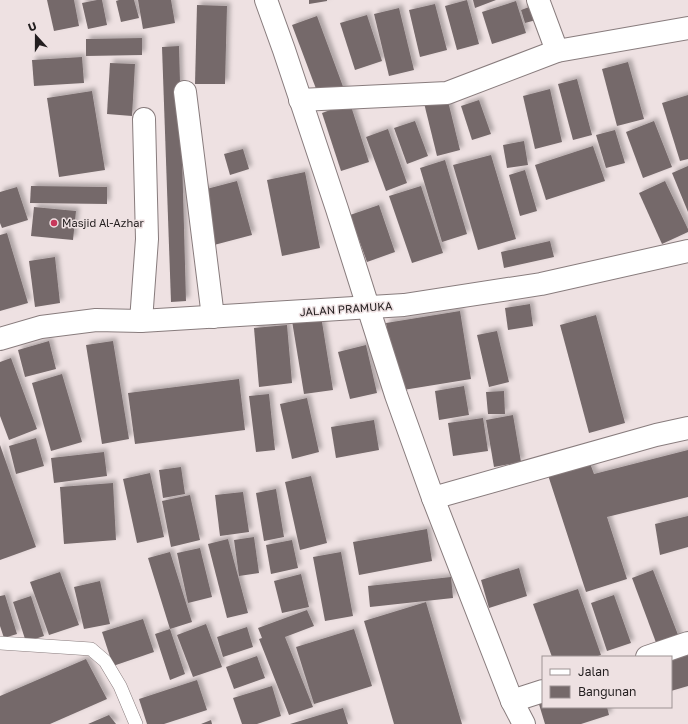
<svg xmlns="http://www.w3.org/2000/svg" width="688" height="724" font-family="'Golos Text',sans-serif">
<defs>
<filter id="shadow"><feDropShadow dx="3.5" dy="-3.5" stdDeviation="2" flood-color="#0004"/></filter>
</defs>
<rect width="100%" height="100%" fill="#eee1e2"/>
<!-- building -->
<g fill="#75696a" filter="url(#shadow)">
<path d="M47,0H74L79,26L54,31Z"/>
<path d="M97,0H102L107,25L88,29L82,3Z"/>
<path d="M119,0H134L139,18L121,22L116,1Z"/>
<path d="M138,0H171L175,23L143,29Z"/>
<path d="M309,0H327V1L309,4Z"/>
<path d="M467,0L479,44L457,50L445,6Z"/>
<path d="M473,0H496L475,8Z"/>
<path d="M516,1L526,33L492,44L482,12Z"/>
<path d="M435,4L447,50L420,57L409,10Z"/>
<path d="M197,5L227,6L225,84H195Z"/>
<path d="M532,6L536,20L525,23L521,10Z"/>
<path d="M399,8L414,70L389,76L374,14Z"/>
<path d="M367,15L382,61L355,70L340,23Z"/>
<path d="M317,16L345,92L321,102L292,25Z"/>
<path d="M142,38V55L86,56V39Z"/>
<path d="M179,46L186,301L171,302L162,47Z"/>
<path d="M82,57L84,83L34,86L32,60Z"/>
<path d="M628,62L644,119L617,126L602,69Z"/>
<path d="M110,63L135,64L132,116L107,114Z"/>
<path d="M577,79L592,135L573,140L558,84Z"/>
<path d="M550,89L562,142L535,149L523,96Z"/>
<path d="M92,91L105,170L59,177L47,98Z"/>
<path d="M688,95V159L680,161L662,103Z"/>
<path d="M447,97L460,150L437,156L424,103Z"/>
<path d="M479,100L491,134L472,140L461,106Z"/>
<path d="M350,103L369,162L341,171L322,113Z"/>
<path d="M415,121L428,156L407,164L394,128Z"/>
<path d="M654,121L672,167L643,178L626,132Z"/>
<path d="M388,129L407,183L386,191L366,137Z"/>
<path d="M615,130L625,163L606,168L596,135Z"/>
<path d="M524,141L528,165L507,168L503,145Z"/>
<path d="M593,146L605,181L546,200L535,165Z"/>
<path d="M243,149L249,169L230,175L224,154Z"/>
<path d="M491,155L516,239L478,250L453,165Z"/>
<path d="M445,160L467,234L442,242L420,168Z"/>
<path d="M688,166V212L672,173Z"/>
<path d="M525,170L537,211L520,216L509,175Z"/>
<path d="M305,172L320,248L282,256L267,180Z"/>
<path d="M237,181L252,235L214,245L199,191Z"/>
<path d="M665,181L688,229V232L662,244L639,193Z"/>
<path d="M31,186L107,187V204L30,203Z"/>
<path d="M421,186L443,253L412,263L389,196Z"/>
<path d="M17,187L28,220L2,228L0,223V192Z"/>
<path d="M379,205L395,252L367,262L350,215Z"/>
<path d="M34,207L76,211L73,240L31,236Z"/>
<path d="M7,233L28,303L0,311V235Z"/>
<path d="M550,241L554,257L504,268L501,252Z"/>
<path d="M55,257L60,303L35,307L29,261Z"/>
<path d="M530,304L533,326L508,330L505,308Z"/>
<path d="M460,311L471,379L397,391L386,323Z"/>
<path d="M596,315L625,423L589,433L560,325Z"/>
<path d="M321,316L333,390L304,394L292,321Z"/>
<path d="M287,325L292,383L259,387L254,328Z"/>
<path d="M497,331L509,382L489,387L477,335Z"/>
<path d="M49,341L56,369L25,377L18,350Z"/>
<path d="M113,341L129,439L102,444L86,345Z"/>
<path d="M366,345L377,393L350,399L338,352Z"/>
<path d="M11,358L37,429L9,440L0,416V362Z"/>
<path d="M62,374L82,442L51,451L32,383Z"/>
<path d="M239,379L245,430L135,444L128,393Z"/>
<path d="M464,386L469,415L439,420L435,391Z"/>
<path d="M504,391L505,414H488L486,392Z"/>
<path d="M269,394L275,450L256,452L249,396Z"/>
<path d="M307,398L319,452L292,459L280,404Z"/>
<path d="M513,415L521,462L494,467L486,420Z"/>
<path d="M483,418L488,451L453,456L448,423Z"/>
<path d="M374,420L379,450L336,458L331,427Z"/>
<path d="M36,438L44,466L16,474L9,446Z"/>
<path d="M0,445L36,547L0,560Z"/>
<path d="M688,450V497L607,517L627,579L586,592L547,472L588,458L594,474Z"/>
<path d="M104,452L107,476L54,483L51,458Z"/>
<path d="M181,467L185,494L163,498L159,470Z"/>
<path d="M150,473L164,537L137,543L123,479Z"/>
<path d="M311,476L327,543L300,550L285,482Z"/>
<path d="M113,483L116,540L64,544L60,487Z"/>
<path d="M276,489L284,537L264,541L256,493Z"/>
<path d="M243,492L249,532L220,536L215,495Z"/>
<path d="M190,495L200,540L171,547L162,501Z"/>
<path d="M688,516V547L660,555L655,524Z"/>
<path d="M427,529L432,561L359,575L353,542Z"/>
<path d="M254,537L259,573L239,576L234,540Z"/>
<path d="M228,539L248,613L227,618L208,544Z"/>
<path d="M292,540L298,568L271,574L266,545Z"/>
<path d="M200,548L212,597L188,603L177,553Z"/>
<path d="M170,552L192,622L170,629L185,674L170,680L155,634L170,629L148,558Z"/>
<path d="M341,552L353,616L325,621L313,557Z"/>
<path d="M519,568L527,596L489,608L481,580Z"/>
<path d="M653,570L680,640L658,648L632,578Z"/>
<path d="M60,572L79,625L49,635L30,582Z"/>
<path d="M301,574L309,607L282,613L274,581Z"/>
<path d="M451,577L453,598L370,607L368,586Z"/>
<path d="M100,581L110,624L84,629L74,587Z"/>
<path d="M578,589L601,655L595,657H552L533,604Z"/>
<path d="M5,595L17,634L4,638L0,626V596Z"/>
<path d="M614,595L631,643L607,651L591,603Z"/>
<path d="M31,596L44,636L26,642L13,602Z"/>
<path d="M426,602L462,724H394L364,621Z"/>
<path d="M307,610L314,626L285,637L313,707L289,715L259,639L262,638L258,628Z"/>
<path d="M143,619L154,652L113,666L102,632Z"/>
<path d="M206,624L222,667L193,677L177,635Z"/>
<path d="M247,627L253,647L223,657L217,637Z"/>
<path d="M354,629L372,686L314,704L296,647Z"/>
<path d="M688,649V686L671,691V657Z"/>
<path d="M257,656L265,678L234,689L226,667Z"/>
<path d="M86,659L107,699L50,724H0V696Z"/>
<path d="M197,680L207,710L164,724H147L139,699Z"/>
<path d="M272,686L281,716L257,724H242L233,698Z"/>
<path d="M543,700V707H607L609,715L581,724H545L538,701Z"/>
<path d="M343,708L348,724H290Z"/>
<path d="M109,715L116,724H88Z"/>
<path d="M211,720L212,724H201Z"/>
</g>
<g fill="none" stroke-linecap="round" stroke-linejoin="round">
<defs>
<path id="lane" d="M0,643L91,649L105,661L120,686L136,724"/>
<g id="street">
<path d="M266,0L284,50L337,209L396,395L433,498L512,701L524,724"/>
<path d="M538,0L557,51"/>
<path d="M185,92L213,317"/>
<path d="M300,100L447,93L557,51L688,28"/>
<path d="M141,321L147,239L144,119"/>
<path d="M0,339L41,327L96,320L141,321L404,305L541,284L688,251"/>
<path d="M433,498L656,435L688,428"/>
<path d="M647,657L688,643"/>
<path d="M512,701L543,691"/>
</g>
</defs>
<!-- lane casing -->
<use href="#lane" stroke="#887c7d" stroke-width="14"/>
<!-- street casing -->
<use href="#street" stroke="#887c7d" stroke-width="24"/>
<!-- lane -->
<use href="#lane" stroke="#fff" stroke-width="13"/>
<!-- street -->
<use href="#street" stroke="#fff" stroke-width="22"/>
</g>
<!-- markers -->
<circle fill="#c7385b" stroke="#eee1e2" stroke-width="1.5" cx="54" cy="223" r="4"/>
<g text-anchor="middle" stroke-width="3" stroke-linejoin="round" paint-order="stroke">
<!-- poi labels -->
<g font-size="11" fill="#231e1f" stroke="#eee1e2" text-anchor="start">
<text x="62" y="227">Masjid Al-Azhar</text>
</g>
<!-- street labels -->
<g font-size="11" fill="#231e1f" stroke="#eee1e2">
<text transform="translate(346 309) rotate(-4)" y="4">JALAN PRAMUKA</text>
</g>
</g>
<!-- legend -->
<rect x="542" y="656" width="130" height="52" fill="#eee1e2" stroke="#9d9394"/>
<rect x="550" y="669" width="20" height="6" fill="#ffffff" stroke="#9d9394"/>
<text x="578" y="676" font-size="12" fill="#231e1f">Jalan</text>
<rect x="550" y="686" width="20" height="12" fill="#75696a" stroke="#9d9394"/>
<text x="578" y="696" font-size="12" fill="#231e1f">Bangunan</text>
<!-- north arrow -->
<g transform="translate(36 36) rotate(339)" stroke="#eee1e2" stroke-width="3" paint-order="stroke">
<path d="M0-3L7 15L0 10L-7 15Z" fill="#231e1f"/>
<text y="-6" font-size="11" font-weight="bold" text-anchor="middle" fill="#231e1f">U</text>
</g>
</svg>
